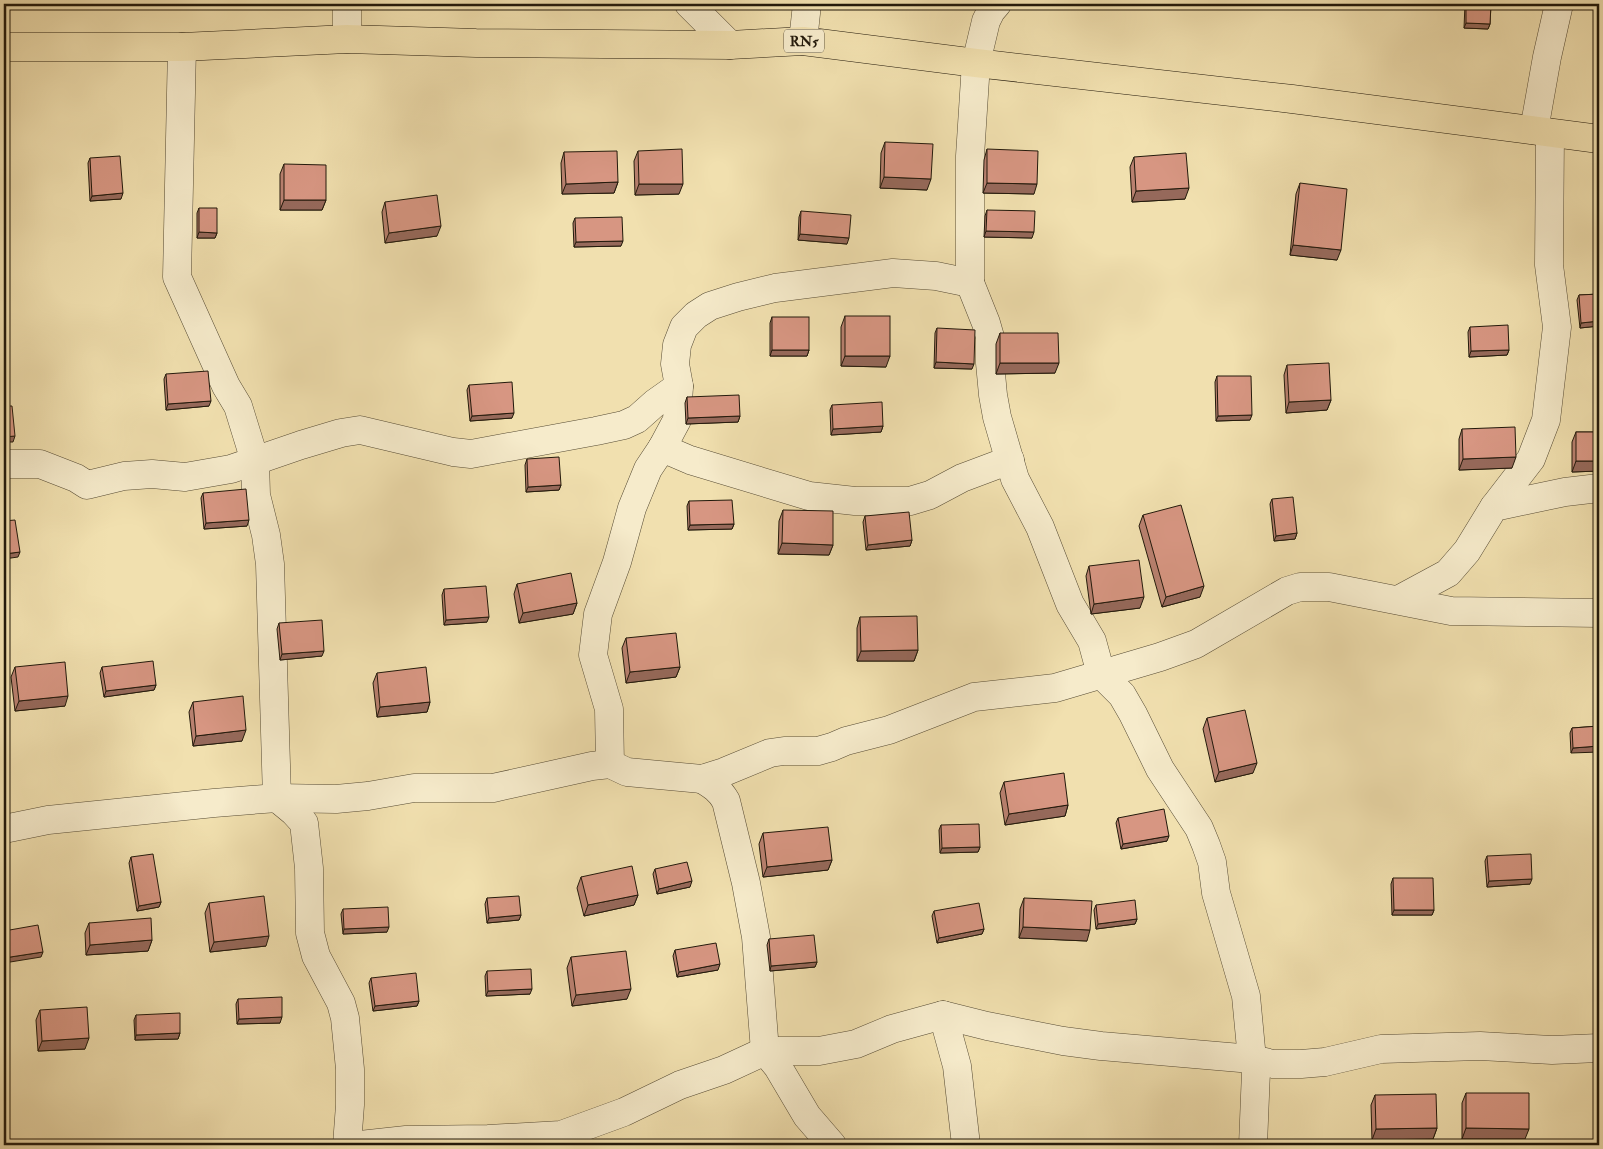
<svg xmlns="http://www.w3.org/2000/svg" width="1603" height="1149" font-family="'IM FELL Double Pica',serif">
<rect width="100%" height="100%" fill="#f1e0af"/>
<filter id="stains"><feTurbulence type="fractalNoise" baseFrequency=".004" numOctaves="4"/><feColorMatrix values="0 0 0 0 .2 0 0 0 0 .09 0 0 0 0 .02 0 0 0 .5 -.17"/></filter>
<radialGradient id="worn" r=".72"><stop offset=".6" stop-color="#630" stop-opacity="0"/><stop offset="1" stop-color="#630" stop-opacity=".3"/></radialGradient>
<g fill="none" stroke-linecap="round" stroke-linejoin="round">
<defs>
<g id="minor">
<path d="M347,4V39"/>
<path d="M689,4L730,45"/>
<path d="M803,41L807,4"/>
<path d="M182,47L177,277L226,386L238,406L255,461L256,495L266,535L270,564L277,798L294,812L304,823L309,868L310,933L316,956L341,1003L345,1018L350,1069V1105L347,1145"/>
<path d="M1534,130L1547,57L1559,4"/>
<path d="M970,283L986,323L990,337V363L993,395L997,417L1015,479L1040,527L1070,604L1092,641L1101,674L1122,695L1133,714L1160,769L1199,828L1206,845L1212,862L1216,893L1246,996L1252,1059L1256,1071L1253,1145"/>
<path d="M662,448L677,420L679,386L675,364L677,345L684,327L696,315L710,306L738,297L775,288L893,273L936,276L970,283V156L976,63L986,21L991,11L997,4"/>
<path d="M4,464H40L76,478L87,485L124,476L152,474L185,477L231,469L301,445L341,433L360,430L453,452L471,454L596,431L624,425L637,419L655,403L679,386"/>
<path d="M1494,507L1531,459L1546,420L1557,327L1549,265L1550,133"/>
<path d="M1398,600L1448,573L1467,551L1494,507L1565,492L1599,488"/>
<path d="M610,764L609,709L593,655L598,614L617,562L632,508L648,469L662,448L690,460L809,496L855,501H910L930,495L962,478L1010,460"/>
<path d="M702,779C712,785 720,790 726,801L746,883L756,937L765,1051L778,1067L807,1116L832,1145"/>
<path d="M4,829L48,820L214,803L277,798L336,799L368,796L414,788H493L592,766L610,764L627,772L702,779L724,772L770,753L784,751H818L832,747L846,741L889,730L974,697L1055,688L1160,657L1196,644L1287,591L1300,587H1329L1451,611L1599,613"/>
<path d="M943,1015L957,1066L966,1145"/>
<path d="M360,1145L406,1140L488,1139L561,1135L624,1112L680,1085L724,1070L765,1051H819L856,1044L892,1029L943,1015L987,1026L1063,1041L1101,1046L1252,1059L1273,1064H1301L1325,1062L1381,1049L1480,1046L1552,1050L1599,1048"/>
</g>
<path id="highway" d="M4,47H182L347,39L476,43L730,45L803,41L976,63L1292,99L1599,139"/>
</defs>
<!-- minor casing -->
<use href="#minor" stroke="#564b34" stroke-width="29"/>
<!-- highway casing -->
<use href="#highway" stroke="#22190b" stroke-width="29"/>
<!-- minor -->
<use href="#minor" stroke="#f6ebcb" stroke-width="28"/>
<!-- highway -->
<use href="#highway" stroke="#f1e0af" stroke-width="28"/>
</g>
<!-- wall -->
<g fill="#b98170" stroke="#22190b">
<path d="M1465,4H1491L1490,24L1488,29L1464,28Z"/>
<path d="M885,142L927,190L880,188L881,153Z"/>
<path d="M987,149L1034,194L983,193L984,160Z"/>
<path d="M638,151L679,194L635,195L634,161Z"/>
<path d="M564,152L618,182L614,193L562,194L561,163Z"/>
<path d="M1134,157L1185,199L1132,202L1130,167Z"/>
<path d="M90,158L121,199L90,201L88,163Z"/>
<path d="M284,164L326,200L322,210H280V174Z"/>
<path d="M1300,183L1337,260L1290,255L1296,194Z"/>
<path d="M385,202L437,236L385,243L382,212Z"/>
<path d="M199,208L217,233L215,238H197V213Z"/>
<path d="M987,210L1032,238L984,237L985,216Z"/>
<path d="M801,211L847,244L798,240L799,217Z"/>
<path d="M575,218L621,246L574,247L573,223Z"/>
<path d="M1599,294V326L1580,328L1577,300L1579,295Z"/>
<path d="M845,316L886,367L841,366V327Z"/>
<path d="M772,317L809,350L807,356H770V323Z"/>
<path d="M1470,327L1509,350L1507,355L1469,357L1468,332Z"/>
<path d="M937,328L972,369L934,368L935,333Z"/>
<path d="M1000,333L1055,373L996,374V344Z"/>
<path d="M1287,365L1331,400L1327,410L1286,413L1284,375Z"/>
<path d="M166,374L209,406L166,410L164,379Z"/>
<path d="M1217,376L1250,420L1216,421L1215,382Z"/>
<path d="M469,385L512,418L470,421L467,390Z"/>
<path d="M687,397L740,416L738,422L686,424L685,403Z"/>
<path d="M832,405L883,426L881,432L831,435L830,410Z"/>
<path d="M1462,429L1512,468L1459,470V439Z"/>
<path d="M1576,432H1599V471L1572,472V442Z"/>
<path d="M527,459L561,485L559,490L526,492L525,465Z"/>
<path d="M203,493L247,526L204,529L201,498Z"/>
<path d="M1272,499L1297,533L1295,539L1274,541L1270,504Z"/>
<path d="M689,501L734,524L732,529L688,530L687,506Z"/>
<path d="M783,510L833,545L829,555L778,554L779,521Z"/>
<path d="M1143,515L1200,597L1162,607L1139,526Z"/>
<path d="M865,516L912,540L910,546L866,550L863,522Z"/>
<path d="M1089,566L1140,608L1091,614L1086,576Z"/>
<path d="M517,584L577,603L573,614L519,623L514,594Z"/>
<path d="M444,589L487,622L444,625L442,595Z"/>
<path d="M860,617L918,650L914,661H857V628Z"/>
<path d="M279,623L322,656L280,660L277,629Z"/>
<path d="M626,638L680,667L676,677L626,683L622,648Z"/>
<path d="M15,667L65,706L15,711L11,677Z"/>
<path d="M102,667L156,685L154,690L104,697L100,673Z"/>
<path d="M377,673L430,702L427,712L377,717L373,683Z"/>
<path d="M193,702L242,741L193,746L189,712Z"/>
<path d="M1207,718L1253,773L1215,782L1203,729Z"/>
<path d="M1599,726L1571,753L1570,733L1572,728Z"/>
<path d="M1004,782L1068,805L1065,816L1005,825L1000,793Z"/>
<path d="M1118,818L1167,841L1121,849L1116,823Z"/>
<path d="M941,825L980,847L978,852L940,853L939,830Z"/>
<path d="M763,833L832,860L828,870L763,877L759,844Z"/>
<path d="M1487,856L1530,884L1487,887L1485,861Z"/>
<path d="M131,857L161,902L159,907L137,911L129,863Z"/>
<path d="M655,869L690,887L657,894L653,874Z"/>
<path d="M581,877L638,895L634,905L584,916L577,888Z"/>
<path d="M1393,878L1434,910L1432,915H1392L1391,884Z"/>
<path d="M487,898L521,915L519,920L487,923L485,904Z"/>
<path d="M1024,898L1087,941L1019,938L1020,909Z"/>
<path d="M209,903L266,946L210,952L205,913Z"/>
<path d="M1096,905L1137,919L1135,924L1096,929L1094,910Z"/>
<path d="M343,909L387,932L343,934L341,914Z"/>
<path d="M934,911L984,929L982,934L937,943L932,916Z"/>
<path d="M89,923L152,940L148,951L86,955L85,933Z"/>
<path d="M769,939L817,962L815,967L770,971L767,945Z"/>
<path d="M675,950L718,970L677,977L673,956Z"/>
<path d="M571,957L627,999L572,1006L567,968Z"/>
<path d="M487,971L530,994L486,996L485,976Z"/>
<path d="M371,978L419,1001L417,1006L373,1011L369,983Z"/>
<path d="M238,999L280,1023L237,1024L236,1004Z"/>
<path d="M40,1010L85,1049L38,1051L36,1020Z"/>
<path d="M136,1015L180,1033L178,1039L135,1040L134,1020Z"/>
<path d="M1466,1093L1525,1139H1462V1103Z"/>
<path d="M1375,1095L1437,1128L1433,1139L1372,1140L1371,1105Z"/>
</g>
<!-- shaded-wall -->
<g fill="#96695b" stroke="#22190b">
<path d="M1593,4H1599V10L1591,9Z"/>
<path d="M1466,23L1490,24L1488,29L1464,28Z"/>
<path d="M884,177L931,179L927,190L880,188Z"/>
<path d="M618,182L614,193L562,194L566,184Z"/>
<path d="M987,183L1037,184L1034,194L983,193Z"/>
<path d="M639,184H683L679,194L635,195Z"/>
<path d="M1189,188L1185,199L1132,202L1136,191Z"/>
<path d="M123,193L121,199L90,201L92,196Z"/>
<path d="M284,200H326L322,210H280Z"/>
<path d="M441,226L437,236L385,243L389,233Z"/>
<path d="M986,231L1034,232L1032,238L984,237Z"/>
<path d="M199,232L217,233L215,238H197Z"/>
<path d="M800,234L849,238L847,244L798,240Z"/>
<path d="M623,241L621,246L574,247L576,242Z"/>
<path d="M1293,245L1341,250L1337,260L1290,255Z"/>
<path d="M1599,321V326L1580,328L1581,323Z"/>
<path d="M772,350H809L807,356H770Z"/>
<path d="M1509,350L1507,355L1469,357L1471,351Z"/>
<path d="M845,356H890L886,367L841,366Z"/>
<path d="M936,362L974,364L972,369L934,368Z"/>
<path d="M1000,363H1059L1055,373L996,374Z"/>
<path d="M1331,400L1327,410L1286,413L1289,402Z"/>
<path d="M211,401L209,406L166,410L168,404Z"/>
<path d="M514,413L512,418L470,421L472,416Z"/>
<path d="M1252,415L1250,420L1216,421L1218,416Z"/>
<path d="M740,416L738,422L686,424L688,418Z"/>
<path d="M883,426L881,432L831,435L833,429Z"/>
<path d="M15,436L13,442H4V437Z"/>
<path d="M1516,457L1512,468L1459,470L1463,459Z"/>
<path d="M1576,461H1599V471L1572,472Z"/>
<path d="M561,485L559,490L526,492L528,487Z"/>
<path d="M249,520L247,526L204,529L206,523Z"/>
<path d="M734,524L732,529L688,530L690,525Z"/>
<path d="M1297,533L1295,539L1274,541L1276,536Z"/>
<path d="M912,540L910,546L866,550L868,545Z"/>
<path d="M782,543L833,545L829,555L778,554Z"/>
<path d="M20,552L18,557L4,559V554Z"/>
<path d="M1204,586L1200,597L1162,607L1166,597Z"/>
<path d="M1144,597L1140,608L1091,614L1094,604Z"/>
<path d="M577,603L573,614L519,623L523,613Z"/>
<path d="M489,617L487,622L444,625L446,620Z"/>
<path d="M918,650L914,661H857L861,651Z"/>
<path d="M324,651L322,656L280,660L282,654Z"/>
<path d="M680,667L676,677L626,683L630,672Z"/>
<path d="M156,685L154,690L104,697L106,691Z"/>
<path d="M68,696L65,706L15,711L19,701Z"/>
<path d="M430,702L427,712L377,717L380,707Z"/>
<path d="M246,730L242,741L193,746L196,736Z"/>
<path d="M1599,746V752L1571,753L1573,748Z"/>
<path d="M1257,763L1253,773L1215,782L1219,772Z"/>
<path d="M1068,805L1065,816L1005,825L1009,814Z"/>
<path d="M1169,836L1167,841L1121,849L1123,844Z"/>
<path d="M980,847L978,852L940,853L942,848Z"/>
<path d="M832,860L828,870L763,877L767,867Z"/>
<path d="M1532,879L1530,884L1487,887L1489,881Z"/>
<path d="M692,881L690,887L657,894L659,889Z"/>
<path d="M638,895L634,905L584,916L588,905Z"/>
<path d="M161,902L159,907L137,911L139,906Z"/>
<path d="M1394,910H1434L1432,915H1392Z"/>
<path d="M521,915L519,920L487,923L489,918Z"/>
<path d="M1137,919L1135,924L1096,929L1098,924Z"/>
<path d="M389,927L387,932L343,934L344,929Z"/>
<path d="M1023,927L1090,930L1087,941L1019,938Z"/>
<path d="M984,929L982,934L937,943L939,938Z"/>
<path d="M269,936L266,946L210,952L214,942Z"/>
<path d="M152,940L148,951L86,955L90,945Z"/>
<path d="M43,952L41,957L4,963V958Z"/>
<path d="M817,962L815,967L770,971L771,966Z"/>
<path d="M720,964L718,970L677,977L679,972Z"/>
<path d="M532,989L530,994L486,996L488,991Z"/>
<path d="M631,989L627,999L572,1006L576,995Z"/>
<path d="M419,1001L417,1006L373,1011L375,1006Z"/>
<path d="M282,1017L280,1023L237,1024L239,1019Z"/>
<path d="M180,1033L178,1039L135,1040L136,1035Z"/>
<path d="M89,1038L85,1049L38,1051L42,1041Z"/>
<path d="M1437,1128L1433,1139L1372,1140L1376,1129Z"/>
<path d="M1466,1128L1529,1129L1525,1139H1462Z"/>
</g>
<!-- building -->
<g fill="#d79682" stroke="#22190b">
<path d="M1466,4H1491L1490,24L1466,23Z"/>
<path d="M885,142L933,144L931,179L884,177Z"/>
<path d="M682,149L683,184H639L638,151Z"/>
<path d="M987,149L1038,151L1037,184L987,183Z"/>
<path d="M617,151L618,182L566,184L564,152Z"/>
<path d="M1186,153L1189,188L1136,191L1134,157Z"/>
<path d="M120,156L123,193L92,196L90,158Z"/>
<path d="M284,164L326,165V200H284Z"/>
<path d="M1300,183L1347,189L1341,250L1293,245Z"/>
<path d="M437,195L441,226L389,233L385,202Z"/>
<path d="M199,208H217V233L199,232Z"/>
<path d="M987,210L1035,211L1034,232L986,231Z"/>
<path d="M801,211L851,215L849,238L800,234Z"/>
<path d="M622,217L623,241L576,242L575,218Z"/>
<path d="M1599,294V321L1581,323L1579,295Z"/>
<rect x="845" y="316" width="45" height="40"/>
<rect x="772" y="317" width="37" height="33"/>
<path d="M1508,325L1509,350L1471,351L1470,327Z"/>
<path d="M937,328L975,330L974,364L936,362Z"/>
<path d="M1000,333H1058L1059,363H1000Z"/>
<path d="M1329,363L1331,400L1289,402L1287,365Z"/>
<path d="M208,371L211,401L168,404L166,374Z"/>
<path d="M1217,376H1251L1252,415L1218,416Z"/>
<path d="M512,382L514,413L472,416L469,385Z"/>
<path d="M739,395L740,416L688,418L687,397Z"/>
<path d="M882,402L883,426L833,429L832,405Z"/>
<path d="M4,406H12L15,436L4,437Z"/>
<path d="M1515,427L1516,457L1463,459L1462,429Z"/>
<rect x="1576" y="432" width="23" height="29"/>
<path d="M559,457L561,485L528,487L527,459Z"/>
<path d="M246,489L249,520L206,523L203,493Z"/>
<path d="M1293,497L1297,533L1276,536L1272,499Z"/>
<path d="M732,500L734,524L690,525L689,501Z"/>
<path d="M1181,505L1204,586L1166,597L1143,515Z"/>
<path d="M783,510L833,511V545L782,543Z"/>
<path d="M909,512L912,540L868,545L865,516Z"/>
<path d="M15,520L20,552L4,554V521Z"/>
<path d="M1139,560L1144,597L1094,604L1089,566Z"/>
<path d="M571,573L577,603L523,613L517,584Z"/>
<path d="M486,586L489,617L446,620L444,589Z"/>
<path d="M917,616L918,650L861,651L860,617Z"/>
<path d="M322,620L324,651L282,654L279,623Z"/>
<path d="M676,633L680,667L630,672L626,638Z"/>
<path d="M153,661L156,685L106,691L102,667Z"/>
<path d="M65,662L68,696L19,701L15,667Z"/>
<path d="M426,667L430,702L380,707L377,673Z"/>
<path d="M243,696L246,730L196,736L193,702Z"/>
<path d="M1245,710L1257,763L1219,772L1207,718Z"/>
<path d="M1599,726V746L1573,748L1572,728Z"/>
<path d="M1064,773L1068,805L1009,814L1004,782Z"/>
<path d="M1164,809L1169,836L1123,844L1118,818Z"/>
<path d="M979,824L980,847L942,848L941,825Z"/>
<path d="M828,827L832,860L767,867L763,833Z"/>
<path d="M153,854L161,902L139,906L131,857Z"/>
<path d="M1531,854L1532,879L1489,881L1487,856Z"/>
<path d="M687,862L692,881L659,889L655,869Z"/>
<path d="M632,866L638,895L588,905L581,877Z"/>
<path d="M1393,878H1433L1434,910H1394Z"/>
<path d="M264,896L269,936L214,942L209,903Z"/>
<path d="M519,896L521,915L489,918L487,898Z"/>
<path d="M1024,898L1092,901L1090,930L1023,927Z"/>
<path d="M1135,900L1137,919L1098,924L1096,905Z"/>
<path d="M979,903L984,929L939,938L934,911Z"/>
<path d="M388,907L389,927L344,929L343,909Z"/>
<path d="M151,918L152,940L90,945L89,923Z"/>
<path d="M38,925L43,952L4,958V931Z"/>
<path d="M814,935L817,962L771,966L769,939Z"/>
<path d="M716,943L720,964L679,972L675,950Z"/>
<path d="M626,951L631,989L576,995L571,957Z"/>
<path d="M531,969L532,989L488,991L487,971Z"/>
<path d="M416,973L419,1001L375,1006L371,978Z"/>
<path d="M282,997V1017L239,1019L238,999Z"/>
<path d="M87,1007L89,1038L42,1041L40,1010Z"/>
<path d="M180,1013V1033L136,1035V1015Z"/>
<path d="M1466,1093H1529V1129L1466,1128Z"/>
<path d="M1436,1094L1437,1128L1376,1129L1375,1095Z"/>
</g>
<g text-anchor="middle" stroke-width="4" stroke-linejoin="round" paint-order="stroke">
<!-- shield labels -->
<rect fill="#f6ebcb" stroke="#625845" stroke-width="1" x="784" y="29.5" width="40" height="23" rx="4"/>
<g font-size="14" font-weight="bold" fill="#22190b">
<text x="804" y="46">RN5</text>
</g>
</g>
<!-- margin -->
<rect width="1603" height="1149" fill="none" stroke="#f1e0af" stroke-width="20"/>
<rect x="5" y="5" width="1593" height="1139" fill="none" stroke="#22190b" stroke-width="2.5"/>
<rect x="10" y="10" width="1583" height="1129" fill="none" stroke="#22190b"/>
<rect width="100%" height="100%" filter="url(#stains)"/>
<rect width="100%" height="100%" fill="url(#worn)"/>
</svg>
